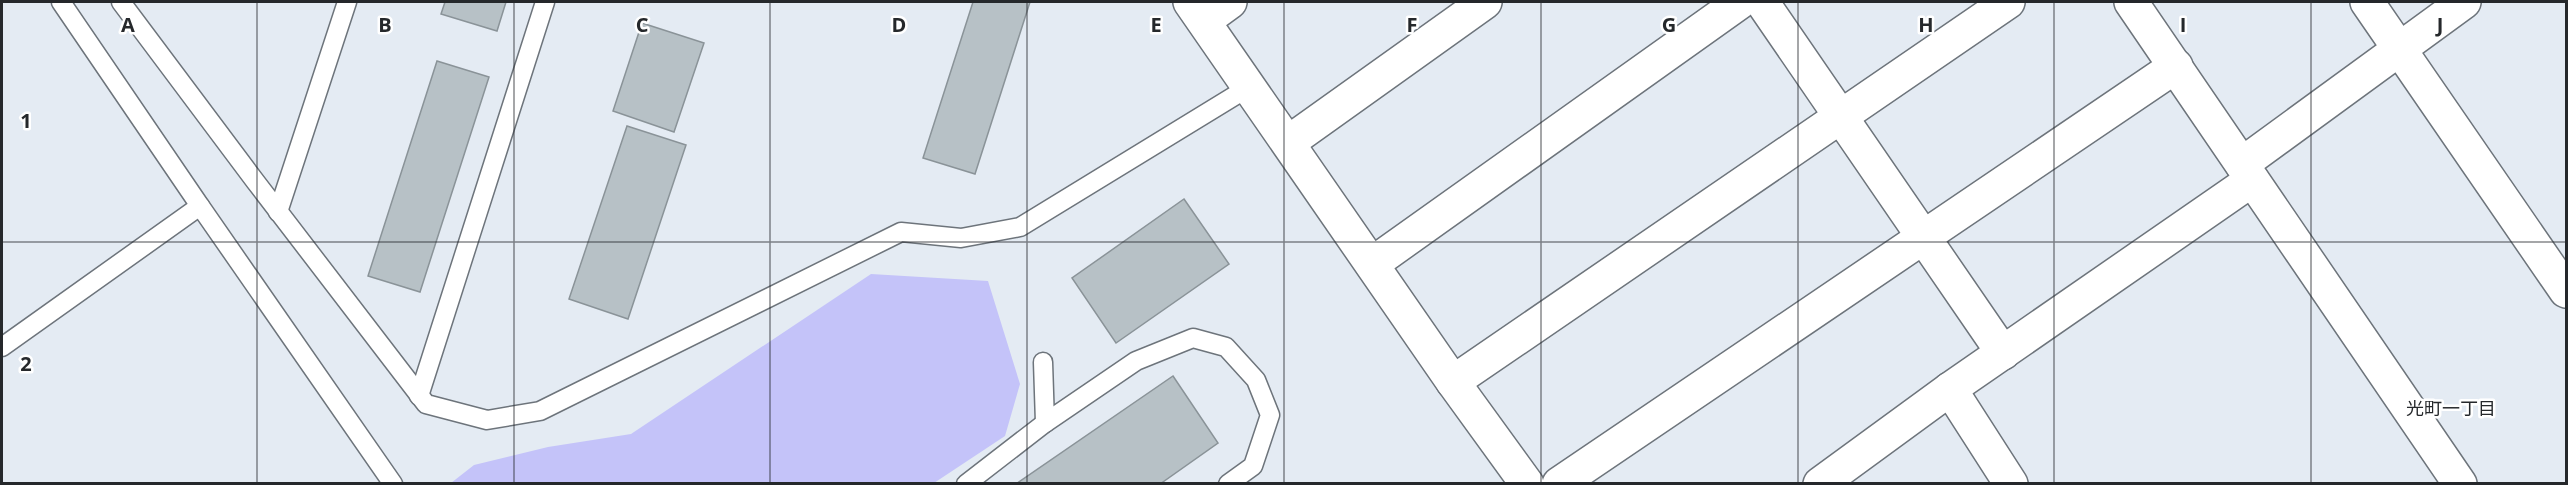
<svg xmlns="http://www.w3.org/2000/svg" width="2568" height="485" font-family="'Open Sans','Noto Sans JP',sans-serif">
<rect width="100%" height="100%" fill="#e4ebf3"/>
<!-- green -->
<path fill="#c4c3f9" d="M871,274L988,281L1020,384L1005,436L934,483H451L474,465L548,447L631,434Z"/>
<!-- building -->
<g fill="#b7c1c6" stroke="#8a9398" stroke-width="1.5">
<path d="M445,2H506L497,31L441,14Z"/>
<path d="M973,2H1030L975,174L923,158Z"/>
<path d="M642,23L704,43L674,132L613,111Z"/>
<path d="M437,61L489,77L420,292L368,276Z"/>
<path d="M627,126L686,145L628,319L569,299Z"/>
<path d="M1184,199L1229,264L1116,343L1072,278Z"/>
<path d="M1173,376L1218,443L1160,484H1016Z"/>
</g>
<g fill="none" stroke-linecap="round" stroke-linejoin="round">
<defs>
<g id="service">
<path d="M61,2L200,206"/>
<path d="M121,2L255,181L426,404L487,420L540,411L901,232L961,238L1020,227L1249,87"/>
<path d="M278,212L347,2"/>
<path d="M2,347L200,206L393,484"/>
<path d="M1043,362L1045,423"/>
<path d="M419,396L545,2"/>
<path d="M966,484L1045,423L1136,361L1193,338L1226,347L1256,380L1270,415L1253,466L1228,484"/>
</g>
<g id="minor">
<path d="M1762,2L2003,353"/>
<path d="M2131,2L2460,484"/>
<path d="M2367,2L2566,291"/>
<path d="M1204,21L1230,2"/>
<path d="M1289,142L1485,2"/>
<path d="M2242,164L2464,2"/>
<path d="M1372,264L1740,2"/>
<path d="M1453,382L2008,2"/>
<path d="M1950,389L2011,484"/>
<path d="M1559,484L2176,66"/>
<path d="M1820,484L1950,389L2252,180"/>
</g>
<path id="tertiary" d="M1190,2L1453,382L1527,484"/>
</defs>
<!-- service casing -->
<use href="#service" stroke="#6d747b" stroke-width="21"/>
<!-- minor casing -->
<use href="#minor" stroke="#6d747b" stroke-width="36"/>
<!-- tertiary casing -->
<use href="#tertiary" stroke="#6d747b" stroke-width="36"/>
<!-- service -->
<use href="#service" stroke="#fff" stroke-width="18"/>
<!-- minor -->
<use href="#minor" stroke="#fff" stroke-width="33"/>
<!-- tertiary -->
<use href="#tertiary" stroke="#fff" stroke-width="33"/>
</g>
<!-- grid -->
<path fill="none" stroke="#25282b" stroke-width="1.5" stroke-opacity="0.55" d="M257,2V484M514,2V484M770,2V484M1027,2V484M1284,2V484M1541,2V484M1798,2V484M2054,2V484M2311,2V484M2,242H2566"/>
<g text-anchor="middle" stroke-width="5" stroke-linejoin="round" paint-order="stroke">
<!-- neighbourhood labels -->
<g font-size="18" fill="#25282b" stroke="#fff">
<text x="2451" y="415">光町一丁目</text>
</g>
</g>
<g font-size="20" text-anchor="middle" font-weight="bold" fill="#25282b" stroke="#fff" stroke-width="5" stroke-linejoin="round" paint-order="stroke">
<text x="128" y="32">A</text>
<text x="385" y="32">B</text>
<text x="642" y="32">C</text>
<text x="899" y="32">D</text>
<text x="1156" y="32">E</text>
<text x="1412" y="32">F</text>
<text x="1669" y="32">G</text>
<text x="1926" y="32">H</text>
<text x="2183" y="32">I</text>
<text x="2440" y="32">J</text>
<text x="26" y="128">1</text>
<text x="26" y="371">2</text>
</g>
<!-- border -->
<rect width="2568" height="485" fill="none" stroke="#25282b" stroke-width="6"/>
</svg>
